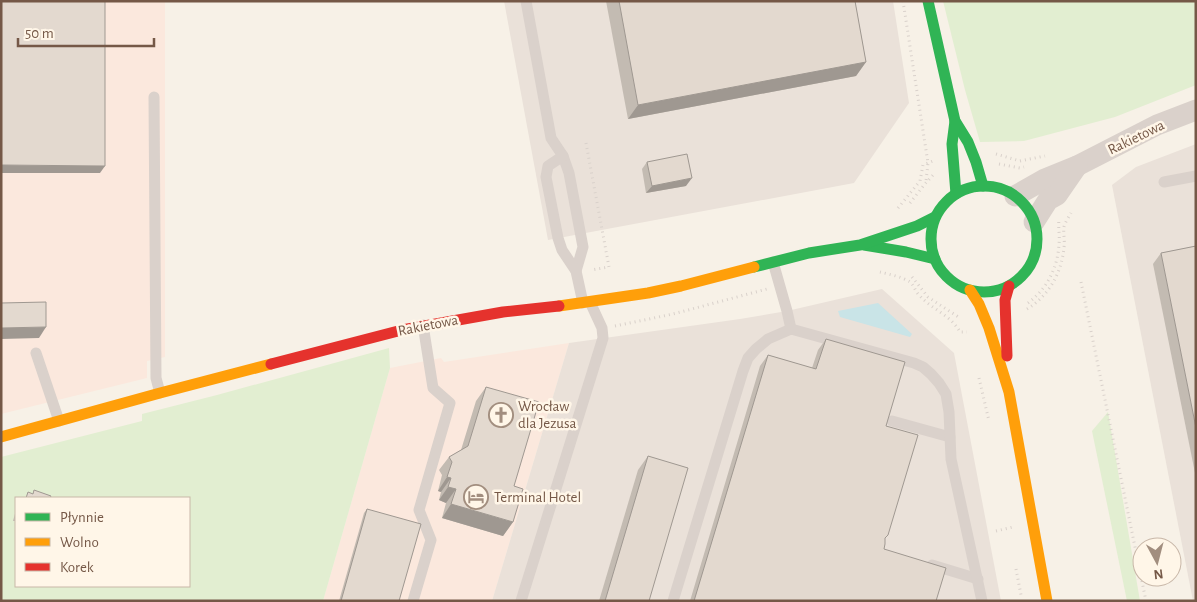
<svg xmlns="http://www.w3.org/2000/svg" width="1197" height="602" font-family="'Alegreya Sans',sans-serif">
<rect width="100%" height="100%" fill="#f7f1e7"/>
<!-- commercial -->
<g fill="#fbe8dd">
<path d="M1,1H165V357L147,361V378L1,414Z"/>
<path d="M569,343L492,601H323L390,368L441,358L444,362Z"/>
</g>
<!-- industrial -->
<g fill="#eae1d9">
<path d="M504,1H893L909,103L854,183L548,240Z"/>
<path d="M1196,144V601H1193L1112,185L1136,167Z"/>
<path d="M882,289L954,353L1001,601H492L569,343L740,319L787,311Z"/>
</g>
<!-- green -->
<g fill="#e2eed1" fill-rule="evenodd">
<path d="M943,1H1196V85L1115,117L1024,141L980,142L965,90Z"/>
<path d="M389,348L390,368L323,601H1V457L142,421V414L217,395ZM16,498H189V586H16Z"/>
<path d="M1108,412L1140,601H1127L1092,431Z"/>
</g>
<!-- water -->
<path fill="#c9e4e7" d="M878,303L912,334L910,337L840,317L838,311Z"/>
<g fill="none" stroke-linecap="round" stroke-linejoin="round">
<!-- path -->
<g stroke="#d9d1cb" stroke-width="3" stroke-dasharray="1 4" stroke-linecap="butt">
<path d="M903,1L928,163L926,181"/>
<path d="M586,143L609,267L591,270"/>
<path d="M996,154L1020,161L1045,156"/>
<path d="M999,164L1020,168L1024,167"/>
<path d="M910,203L924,185L933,175"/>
<path d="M898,208L920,181L923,165L933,161"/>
<path d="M880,272C888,274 903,277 910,282C914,285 915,291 919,295C931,309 951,315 960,332H967"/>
<path d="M912,277L928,297L960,318"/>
<path d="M1081,282L1146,601"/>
<path d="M1028,303C1047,289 1058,267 1059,244C1060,236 1058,228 1059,219"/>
<path d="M1027,309C1049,296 1062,272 1064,247C1065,240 1063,233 1064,227C1065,222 1069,217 1071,213"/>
<path d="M615,326L673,314L767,289"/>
<path d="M979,378L989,421"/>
<path d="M996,531L1013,527"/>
<path d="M1016,569L1021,595"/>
</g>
<!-- lane -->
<g stroke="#dad1cb" stroke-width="11">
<path d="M526,1L551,138L563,156L569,173L583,247L576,271"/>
<path d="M154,97L156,378L160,393"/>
<path d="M563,156L548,166L546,177L558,238L562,250L576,271L583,303"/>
<path d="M1164,182L1196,176"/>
<path d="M773,262L787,311L791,329"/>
<path d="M36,353L59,421"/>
<path d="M892,421L950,437"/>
<path d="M932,565L978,579"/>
<path d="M413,601L431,540L419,510L450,403L433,388L423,325"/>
<path d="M521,601L603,338L602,328L590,302"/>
<path d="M673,601L743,371L748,358L756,349L768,339L791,329L914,363L923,367L931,374L939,383L946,394L949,412L951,459L982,601"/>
</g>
<!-- street -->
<g stroke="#dad1cb" stroke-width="21">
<path d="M1015,196L1045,179L1077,166L1157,125L1196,110"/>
<path d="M1034,222L1048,200L1057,195L1077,166"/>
</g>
<!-- fast -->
<g stroke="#30b455" stroke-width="11">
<path d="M928,1L955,121L968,142L976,162L983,186"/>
<path d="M955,121L952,144L956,194"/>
<circle cx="984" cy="239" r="53"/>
<path d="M864,245L906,252L935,259"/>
<path d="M754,267L809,253L860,245L917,226L935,217"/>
</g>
<!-- slow -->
<g stroke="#ff9f0a" stroke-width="11">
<path d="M970,290L979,304L989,328L1009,392L1047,601"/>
<path d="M559,306L648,293L681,286L754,267"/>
<path d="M1,437L160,393L271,364"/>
</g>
<!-- jam -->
<g stroke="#e5322d" stroke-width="11">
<path d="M1007,356L1005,300L1009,286"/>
<path d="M271,364L402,330L503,312L559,306"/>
</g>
</g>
<!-- wall -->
<g fill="#c3bbb2">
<path d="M606,1H855L866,62L856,76L628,119Z"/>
<path d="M647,162L686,186L646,193L642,169Z"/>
<path d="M1196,246V478L1153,264L1161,253Z"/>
<path d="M826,339L886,426L885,539L884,549L936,601H690L760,366L768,355L812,368L818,350Z"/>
<path d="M486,387L514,486L513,522L503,536L442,518L446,503L439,500L441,492L438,491L442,475L439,470L449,457L461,450L476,401Z"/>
<path d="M648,456L649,601H599L638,470Z"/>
<path d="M367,509L399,601H339L364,513Z"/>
<path d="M16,510V521H13Z"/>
</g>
<!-- shaded-wall -->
<g fill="#9f9891">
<path d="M866,62L856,76L628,119L638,105Z"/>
<path d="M1,165L105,166L100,173H1Z"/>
<path d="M692,178L686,186L646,193L652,186Z"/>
<path d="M46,327L39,338L1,339V328Z"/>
<path d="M447,477L451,478L441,492L438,491Z"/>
<path d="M448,487L456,489L446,503L439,500Z"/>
<path d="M451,504L513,522L503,536L442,518Z"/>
</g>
<!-- building -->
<g fill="#e3d9cf" stroke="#9f9891">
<path d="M1,1H105V166L1,165Z"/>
<path d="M619,1H855L866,62L638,105Z"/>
<path d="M687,154L692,178L652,186L647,162Z"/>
<path d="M1196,246V428L1161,253Z"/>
<path d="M46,302V327L1,328V303Z"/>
<path d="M826,339L905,362L886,426L918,435L888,535L885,538V544L884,549L946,568L936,601H694L768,355L816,369Z"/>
<path d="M486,387L539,402L514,486L523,489L513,522L451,504L456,489L448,487L451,478L447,477L452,462L449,457L468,446Z"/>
<path d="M648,456L688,468L649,601H605Z"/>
<path d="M34,490L51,496L50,498H26L28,492L33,494Z"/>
<path d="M367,509L421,524L399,601H341Z"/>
</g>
<!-- icons -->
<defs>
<symbol id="church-ring" viewBox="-11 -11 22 22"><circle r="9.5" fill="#fff6e8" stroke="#a28e7f" stroke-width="1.5"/><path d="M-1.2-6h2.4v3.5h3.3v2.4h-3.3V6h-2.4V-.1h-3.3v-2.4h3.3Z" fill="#a28e7f"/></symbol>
<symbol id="hotel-ring" viewBox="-11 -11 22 22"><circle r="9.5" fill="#fff6e8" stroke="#a28e7f" stroke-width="1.5"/><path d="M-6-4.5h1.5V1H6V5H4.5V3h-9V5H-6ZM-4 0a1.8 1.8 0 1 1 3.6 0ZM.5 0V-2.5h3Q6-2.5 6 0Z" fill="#a28e7f"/></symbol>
</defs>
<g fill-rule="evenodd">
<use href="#church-ring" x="487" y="401" width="28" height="28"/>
<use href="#hotel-ring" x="462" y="483" width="28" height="28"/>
</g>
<g text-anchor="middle" stroke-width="5" stroke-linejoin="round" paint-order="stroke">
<!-- street labels -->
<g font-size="15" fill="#755847" stroke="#fff6e8">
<text transform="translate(1136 137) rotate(-26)" y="5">Rakietowa</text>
<text transform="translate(428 325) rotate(-11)" y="5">Rakietowa</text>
</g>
<!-- poi labels -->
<g font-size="15" fill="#755847" stroke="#fff6e8" text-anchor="start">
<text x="518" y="411">Wrocław<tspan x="518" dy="17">dla Jezusa</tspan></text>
<text x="494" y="502">Terminal Hotel</text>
</g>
</g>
<!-- border -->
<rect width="1197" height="602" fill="none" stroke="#755847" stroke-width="5"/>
<!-- legend -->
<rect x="15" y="497" width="175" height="90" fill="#fff6e8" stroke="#c8b7a8"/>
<rect x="25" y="513" width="25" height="8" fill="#30b455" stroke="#c8b7a8"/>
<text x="60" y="522" font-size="15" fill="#755847">Płynnie</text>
<rect x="25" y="538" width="25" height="8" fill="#ff9f0a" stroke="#c8b7a8"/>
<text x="60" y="547" font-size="15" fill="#755847">Wolno</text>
<rect x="25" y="563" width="25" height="8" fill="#e5322d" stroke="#c8b7a8"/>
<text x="60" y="572" font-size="15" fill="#755847">Korek</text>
<!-- north arrow -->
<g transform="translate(1157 562) rotate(173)"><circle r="24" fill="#fff6e8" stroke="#c8b7a8"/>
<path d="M0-4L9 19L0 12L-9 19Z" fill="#a28e7f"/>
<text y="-8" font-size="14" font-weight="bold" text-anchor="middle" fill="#755847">N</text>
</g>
<!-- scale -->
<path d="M18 38v8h136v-8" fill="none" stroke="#755847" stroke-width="2.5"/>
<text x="25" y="38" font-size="15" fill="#755847" stroke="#fff6e8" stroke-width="4" paint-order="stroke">50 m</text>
</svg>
